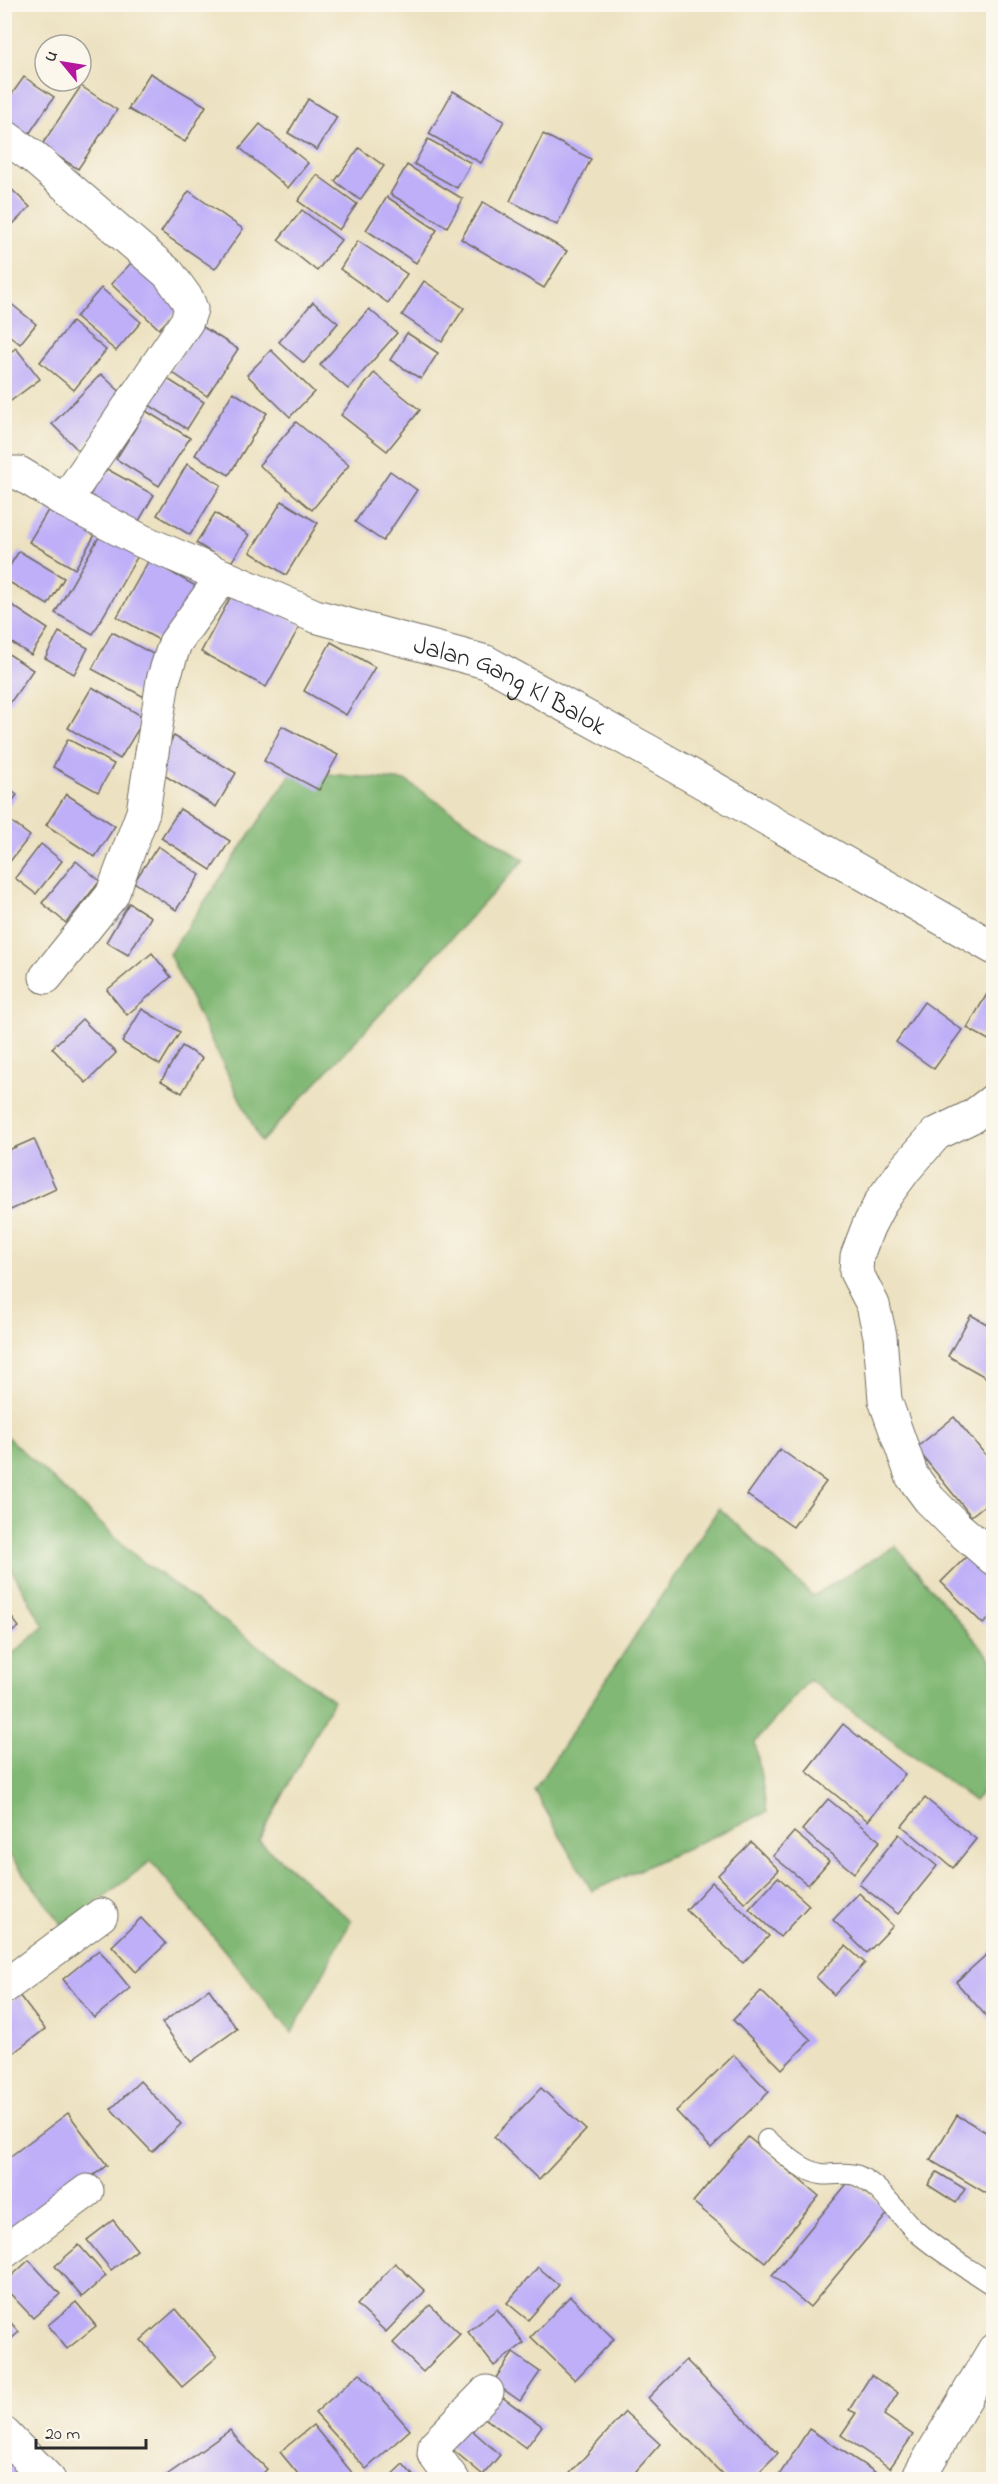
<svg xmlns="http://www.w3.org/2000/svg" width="998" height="2484" font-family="'Indie Flower',sans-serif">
<rect width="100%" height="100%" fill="#fbf7ec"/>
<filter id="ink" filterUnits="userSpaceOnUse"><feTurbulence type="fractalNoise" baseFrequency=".0167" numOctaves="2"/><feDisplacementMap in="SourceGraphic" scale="12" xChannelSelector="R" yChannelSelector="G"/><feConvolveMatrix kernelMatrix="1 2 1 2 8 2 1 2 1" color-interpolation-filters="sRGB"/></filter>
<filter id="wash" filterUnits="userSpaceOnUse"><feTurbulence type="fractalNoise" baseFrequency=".008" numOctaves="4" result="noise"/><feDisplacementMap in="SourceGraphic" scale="24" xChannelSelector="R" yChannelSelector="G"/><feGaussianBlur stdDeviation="1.35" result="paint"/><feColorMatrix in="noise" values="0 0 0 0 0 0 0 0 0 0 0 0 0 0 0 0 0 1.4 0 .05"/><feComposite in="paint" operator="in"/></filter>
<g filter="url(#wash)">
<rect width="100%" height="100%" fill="#ece1c0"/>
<!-- forest -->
<g fill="#81b874" stroke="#567250" stroke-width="1.5">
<path d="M293,771L406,781L524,860L261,1142L169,954Z"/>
<path d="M4,1434L139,1559L333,1700L259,1841L351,1921L292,2033L151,1861L64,1927L5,1849V1660L44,1627L5,1558Z"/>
<path d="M719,1508L813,1596L895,1546L993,1661V1780L974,1801L809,1680L755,1742L767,1812L592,1891L534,1790Z"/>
</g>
<g id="blocks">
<!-- building -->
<g fill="#beaff8">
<path d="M150,73L206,106L185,142L128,109Z"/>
<path d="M24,77L54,97L25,140L4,126V105Z"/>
<path d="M81,86L117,110L78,169L41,146Z"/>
<path d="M453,91L504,121L481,163L429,134Z"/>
<path d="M308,99L337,117L317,150L288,133Z"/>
<path d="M260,124L308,163L288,188L240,148Z"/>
<path d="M543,134L591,159L557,225L510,201Z"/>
<path d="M428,139L471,163L457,188L414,164Z"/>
<path d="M359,148L384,166L360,200L335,181Z"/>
<path d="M407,165L463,199L447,227L390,194Z"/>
<path d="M317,175L357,204L339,230L298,201Z"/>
<path d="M4,182L30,207L7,230L4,227Z"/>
<path d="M189,191L243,229L215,269L161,232Z"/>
<path d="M387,197L437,230L416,263L366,230Z"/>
<path d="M483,202L567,251L544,288L461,239Z"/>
<path d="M302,210L341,240L317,271L278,240Z"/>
<path d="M358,241L407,274L388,303L340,269Z"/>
<path d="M135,259L183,305L159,329L111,284Z"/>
<path d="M424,281L464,308L442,342L402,315Z"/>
<path d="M101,288L141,322L116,351L76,317Z"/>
<path d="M4,298L36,324L20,344L4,331Z"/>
<path d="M313,302L338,323L304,363L279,342Z"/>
<path d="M369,309L397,333L348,389L320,365Z"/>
<path d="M72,322L106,350L74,390L40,362Z"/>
<path d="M200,325L238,349L207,396L170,371Z"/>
<path d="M407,333L438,353L421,379L390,360Z"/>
<path d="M16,348L40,379L4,406V357Z"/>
<path d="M271,350L314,392L290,417L247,375Z"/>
<path d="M158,373L204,402L187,429L141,400Z"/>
<path d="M374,373L420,410L387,451L341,415Z"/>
<path d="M101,374L129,400L79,451L52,424Z"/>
<path d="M233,392L267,413L229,475L195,455Z"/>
<path d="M146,411L190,438L159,486L116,459Z"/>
<path d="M296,422L349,465L312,510L259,465Z"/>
<path d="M187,464L221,485L190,535L157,515Z"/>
<path d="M105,468L154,495L136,526L88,499Z"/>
<path d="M390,471L417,490L383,541L355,522Z"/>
<path d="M282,501L318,523L286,575L250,552Z"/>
<path d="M50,507L96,533L75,569L29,542Z"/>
<path d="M215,513L249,535L230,564L196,543Z"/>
<path d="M103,530L140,552L93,634L55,613Z"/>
<path d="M19,551L64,578L48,605L4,579V575Z"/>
<path d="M149,560L201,589L170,646L117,617Z"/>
<path d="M235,589L301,624L266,687L201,652Z"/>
<path d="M4,600L48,629L31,655L4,638Z"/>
<path d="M59,632L88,648L74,674L45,658Z"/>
<path d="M112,632L166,661L146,698L92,669Z"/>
<path d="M331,642L375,667L346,715L304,691Z"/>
<path d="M4,651L33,670L10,703L4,699Z"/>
<path d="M92,687L145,718L120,759L68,728Z"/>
<path d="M282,726L338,755L319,790L264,761Z"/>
<path d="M174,736L236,773L216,807L154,769Z"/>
<path d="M68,739L114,764L98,792L53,767Z"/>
<path d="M4,785L17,795L4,811Z"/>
<path d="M66,794L115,826L95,857L46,825Z"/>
<path d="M180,809L230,841L211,870L161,838Z"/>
<path d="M4,816L30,836L4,869Z"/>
<path d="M41,844L62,861L36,894L15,878Z"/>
<path d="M158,846L200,875L176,910L134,882Z"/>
<path d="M76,861L100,881L66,923L42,903Z"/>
<path d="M129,903L151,917L128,955L106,942Z"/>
<path d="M152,953L171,977L127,1015L107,990Z"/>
<path d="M994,982V1043L967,1028Z"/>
<path d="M924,1002L962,1030L934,1069L896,1042Z"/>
<path d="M142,1009L180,1032L160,1065L122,1042Z"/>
<path d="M82,1019L116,1053L86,1083L52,1048Z"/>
<path d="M182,1046L202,1058L182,1093L161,1081Z"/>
<path d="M34,1139L56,1189L4,1213V1152Z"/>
<path d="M971,1315L994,1328V1382L948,1356Z"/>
<path d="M954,1417L994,1465V1498L971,1516L916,1448Z"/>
<path d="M780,1449L826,1482L793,1527L747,1495Z"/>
<path d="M971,1552L994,1573V1614L983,1624L941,1582Z"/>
<path d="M4,1607L19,1627L4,1637Z"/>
<path d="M843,1724L905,1774L868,1821L806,1771Z"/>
<path d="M925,1798L976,1839L953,1868L902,1826Z"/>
<path d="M828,1799L880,1841L854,1873L802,1830Z"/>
<path d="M794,1832L829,1861L808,1885L773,1856Z"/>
<path d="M899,1834L937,1866L898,1914L859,1884Z"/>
<path d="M751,1842L779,1870L745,1903L718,1875Z"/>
<path d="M778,1877L809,1905L780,1937L749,1909Z"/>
<path d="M712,1882L769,1936L743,1963L686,1910Z"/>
<path d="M859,1893L893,1926L867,1953L833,1920Z"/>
<path d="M141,1918L166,1944L136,1972L112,1946Z"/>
<path d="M846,1946L865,1963L834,1995L816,1977Z"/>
<path d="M994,1948V2025L956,1982Z"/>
<path d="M99,1950L130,1988L94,2018L63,1979Z"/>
<path d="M209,1989L237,2029L191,2062L162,2023Z"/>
<path d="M761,1991L811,2040L782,2069L733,2020Z"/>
<path d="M19,1995L45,2029L4,2060V2006Z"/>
<path d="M734,2055L769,2092L711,2148L676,2111Z"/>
<path d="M140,2081L181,2124L152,2152L111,2109Z"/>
<path d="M541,2088L586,2130L539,2180L494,2137Z"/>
<path d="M68,2113L107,2165L9,2240L4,2234V2161Z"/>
<path d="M957,2115L994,2137V2198L930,2160Z"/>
<path d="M748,2137L819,2196L765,2262L693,2202Z"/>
<path d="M937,2172L965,2189L956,2203L928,2185Z"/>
<path d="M850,2180L889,2212L810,2307L772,2275Z"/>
<path d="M113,2220L137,2250L111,2270L87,2240Z"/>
<path d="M79,2245L106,2276L82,2297L55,2266Z"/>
<path d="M29,2260L60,2294L33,2318L4,2287V2283Z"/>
<path d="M395,2263L425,2291L386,2332L357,2305Z"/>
<path d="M538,2267L559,2285L528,2320L507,2303Z"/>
<path d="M570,2296L614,2339L575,2380L531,2337Z"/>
<path d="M76,2302L96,2326L67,2349L48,2325Z"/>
<path d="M430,2305L460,2334L423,2372L393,2343Z"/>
<path d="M176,2309L217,2357L182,2387L141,2340Z"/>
<path d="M497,2309L524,2343L494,2366L468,2332Z"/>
<path d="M4,2315L19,2332L4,2345Z"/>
<path d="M513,2353L540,2372L520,2401L493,2382Z"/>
<path d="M686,2360L778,2453L751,2480H728L648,2398Z"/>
<path d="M360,2373L410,2430L366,2469L315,2413Z"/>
<path d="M871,2375L898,2393L884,2415L913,2435L890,2468L841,2435L856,2413L849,2410Z"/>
<path d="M491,2389L542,2426L526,2448L475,2411Z"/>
<path d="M625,2412L660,2444L628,2480H564Z"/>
<path d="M464,2423L500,2455L483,2475L446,2444Z"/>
<path d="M313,2425L358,2480H303L280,2452Z"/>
<path d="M809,2429L875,2472L871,2480H776Z"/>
<path d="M230,2430L241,2444L267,2469L257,2480H160Z"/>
<path d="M4,2449L32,2480H4Z"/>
<path d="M403,2464L417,2480H386Z"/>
</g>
</g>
</g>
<g filter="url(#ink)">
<use href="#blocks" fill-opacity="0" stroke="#6f6b5f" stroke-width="1.5"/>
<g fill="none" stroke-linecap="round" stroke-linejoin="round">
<defs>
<path id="lane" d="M767,2140C783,2152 801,2171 821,2174C834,2176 846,2171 858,2176C883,2187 898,2216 918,2233C941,2253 969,2269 994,2286"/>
<g id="street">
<path d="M4,136L32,156L169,274L187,299L191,309L187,321L65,501"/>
<path id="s1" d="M4,473H19L65,501L142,541L315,616L486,662L650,752L994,948"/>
<path d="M46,977L112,895L143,812L163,680L175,643L223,576"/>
<path d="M994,1100L973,1116L936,1134L906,1168L882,1200L868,1227L857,1256L856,1272L873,1305L880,1336L885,1400L912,1476L929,1499L957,1527L994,1559"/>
<path d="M4,1987L101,1915"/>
<path d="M4,2252L87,2191"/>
<path d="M4,2434L49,2480"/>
<path d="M453,2480L434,2454L435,2445L487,2392"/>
<path d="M917,2480L994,2350"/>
</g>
</defs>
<!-- lane casing -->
<use href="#lane" stroke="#6f6b5f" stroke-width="22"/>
<!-- street casing -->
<use href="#street" stroke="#6f6b5f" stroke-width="35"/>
<!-- lane -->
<use href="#lane" stroke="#fff" stroke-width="20"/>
<!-- street -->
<use href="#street" stroke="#fff" stroke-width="33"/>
</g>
</g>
<g text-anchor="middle" stroke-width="4.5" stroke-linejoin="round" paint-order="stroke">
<!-- street labels -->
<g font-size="26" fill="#2b2b2b" stroke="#fbf7ec">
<text dy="9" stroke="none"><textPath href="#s1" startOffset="552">Jalan Gang Kl Balok</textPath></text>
</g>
</g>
<!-- margin -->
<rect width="998" height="2484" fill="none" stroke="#fbf7ec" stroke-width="24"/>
<!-- north arrow -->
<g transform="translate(63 63) rotate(300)"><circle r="28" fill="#fbf7ec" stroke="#a8a59f" stroke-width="1.5"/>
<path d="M0-4.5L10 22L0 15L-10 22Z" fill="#b5179e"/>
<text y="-9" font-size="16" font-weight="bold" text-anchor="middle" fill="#2b2b2b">U</text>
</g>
<!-- scale -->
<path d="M36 2439v9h110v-9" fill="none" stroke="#2b2b2b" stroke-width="3"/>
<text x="45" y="2439" font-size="18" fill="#2b2b2b" stroke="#fbf7ec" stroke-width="4.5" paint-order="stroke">20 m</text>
</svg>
